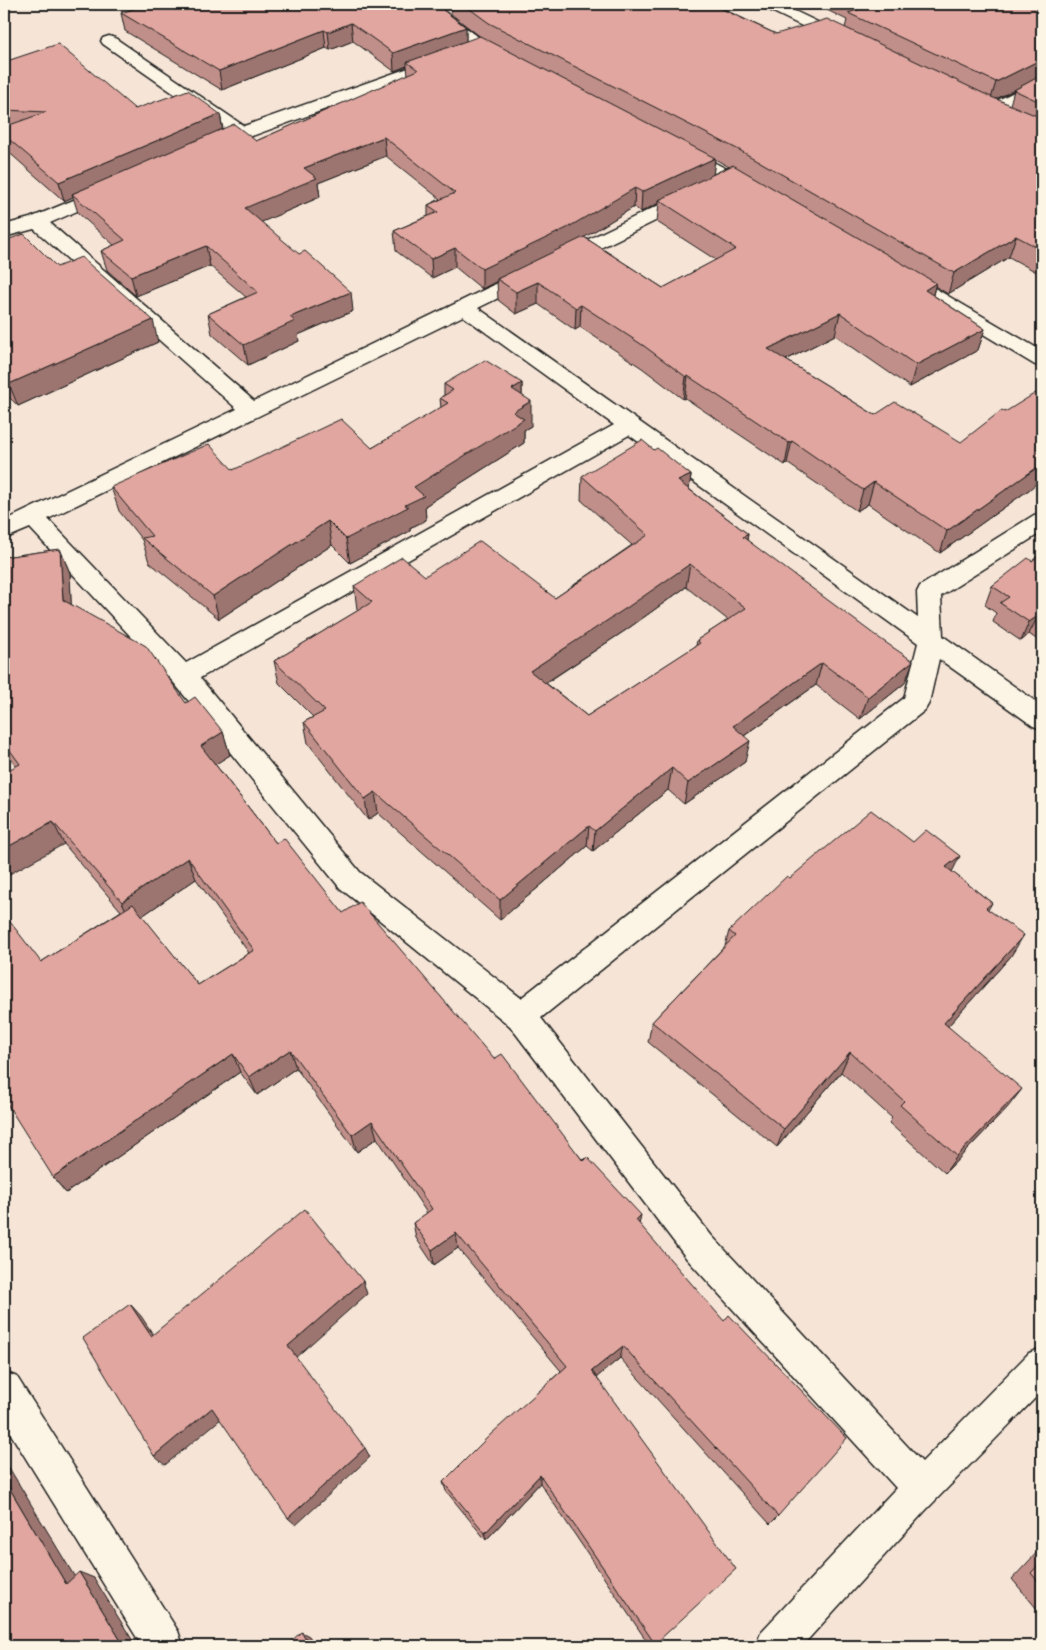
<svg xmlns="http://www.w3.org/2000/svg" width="1046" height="1650" font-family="'Playpen Sans',sans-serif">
<rect width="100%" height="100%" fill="#f6e5d7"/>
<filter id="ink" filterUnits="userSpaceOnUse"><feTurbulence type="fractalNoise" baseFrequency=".02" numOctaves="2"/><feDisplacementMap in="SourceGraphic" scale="10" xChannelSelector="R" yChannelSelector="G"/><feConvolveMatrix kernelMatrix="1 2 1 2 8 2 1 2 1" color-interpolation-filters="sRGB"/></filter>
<g filter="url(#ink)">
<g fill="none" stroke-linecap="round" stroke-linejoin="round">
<defs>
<g id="minor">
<path d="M416,4H434L488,44L511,56L513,59L511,62H499L476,50Z"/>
<path d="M760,4H780L849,37L851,40L849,43H837L763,7Z"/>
<path d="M109,36L115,38L244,126L437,58H449L451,61L449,64L211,151L205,150L202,146L205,142L229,132L103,44L101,41L103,38Z"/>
<path d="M1042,78V90L996,115H984L981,111L984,107Z"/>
<path d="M680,145L758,185L761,189L758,193L752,194L746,193L674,154L671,150L674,146Z"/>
<path d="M110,185L116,186L119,190L116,194L50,223L254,401L686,192L692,191L698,192L701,196L698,200L478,308L918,618L917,592L920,586L1034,515L1042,513V532L941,596L943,636L1042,706V729L1033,726L939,659L929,703L925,710L541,1018L711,1235L922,1462L1029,1353L1042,1348V1391L924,1512L802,1646H755L761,1632L896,1488L687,1259L510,1026L340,888L174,683L30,528L4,539V521L237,409L34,229L4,237V225L30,218ZM463,316L614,425L186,663L48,519ZM629,435L918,643L904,698L521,998L360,872L200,678Z"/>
<path d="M912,277L919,279L1042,351V366L1035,365L905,287L902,283L905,279Z"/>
<path d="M4,1372L17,1377L178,1631L183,1646H142L4,1423Z"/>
</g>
</defs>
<!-- minor casing -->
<use href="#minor" stroke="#1c1c1c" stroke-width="3"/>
<!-- minor -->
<use href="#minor" fill="#fcf5e5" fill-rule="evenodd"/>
</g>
<!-- wall -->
<g fill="#c18f89" stroke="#1c1c1c" fill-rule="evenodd">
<path d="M450,4H718L715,5L776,34L845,28L847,20L815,4H976L983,7L1042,4V275L1009,257L948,294L935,286L933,295L985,329L978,350L910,387L835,335L786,360L875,415L1030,489L940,553L868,504L857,511L787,463L785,465L685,398L683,399L642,368L580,327L575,330L538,304L516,314L498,300L497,281L482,289L455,267L432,278L396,251L394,231L428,216V205L440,199L386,156L318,183L320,197L261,222L353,311L298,335L299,341L248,365L212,334L208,314L246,297L210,266L136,296L107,270L101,251L114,245L78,213L73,197L64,201L4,148V62L135,109L220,114L223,129L256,141L408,75L407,66L394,71L353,41L330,50L326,48L222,90L125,31L121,13L466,27V42L482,38L451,14ZM1014,90L1010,105L996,99ZM715,159L729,167L713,174ZM659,203L657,222L716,260L663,288L584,237L634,207L641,212Z"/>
<path d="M4,241L57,267L158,342L18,406L4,392Z"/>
<path d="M522,383V396L531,426L524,430V443L425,506L426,520L410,528V531L350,563L332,545L219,619L149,562L142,540L119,511L111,487L233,470L372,448L441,408L440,398L444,395V384Z"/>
<path d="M654,450L691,475L689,489L748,534L747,540L905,683L860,719L816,685L744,736L745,762L684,804L668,790L593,851L587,846L500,920L378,813L368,820L308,743L304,722L313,717L279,683L274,661L359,610L357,609L354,586L425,576L555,598L632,545L581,500L582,476ZM686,587L728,620L697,640L696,646L587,716L546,683L626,630Z"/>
<path d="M60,549L70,573L71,604L186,703L223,732L230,755L215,764L276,843L343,913L494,1059L639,1224L778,1516L770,1524L620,1358L596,1377L655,1644L652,1646H650L540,1483L486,1540L446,1491L443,1482L561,1371L458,1248L434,1265L416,1238L413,1223L427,1213L377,1138L357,1152L296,1068L257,1095L240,1072L66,1193L53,1177L41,962L121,911L64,844L16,766L4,749V557ZM196,879L249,953L198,985L142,916Z"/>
<path d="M1042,553V643L1029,634L1021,641L993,622L996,613L985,605L992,586L1032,561Z"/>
<path d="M952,872L992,903L988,910L1011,956L948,1026L1008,1107L945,1173L889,1123L892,1118L841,1072L777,1147L648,1042L652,1022L725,946L729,931L790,878Z"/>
<path d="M1042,1547V1615L1012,1579Z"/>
</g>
<!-- shaded-wall -->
<g fill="#9d746f" stroke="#1c1c1c">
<path d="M351,23L353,41L330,50L328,32Z"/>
<path d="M466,27V45L407,62V66L394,71L393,53Z"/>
<path d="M324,30L326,48L222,90L219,71Z"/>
<path d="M1042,59V76L990,102L996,82Z"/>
<path d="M220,114L223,132L72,194L73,197L64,201L59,182Z"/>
<path d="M384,137L386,156L318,183L320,197L248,228L245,208L304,168Z"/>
<path d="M715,158L713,177L659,200V203L641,212L642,192Z"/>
<path d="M635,188L634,207L567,248L497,279V281L482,289V269Z"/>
<path d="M1016,236L1009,257L948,294L954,273Z"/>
<path d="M206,246L210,266L136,296L131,276Z"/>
<path d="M455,248V267L432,278L431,259Z"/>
<path d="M538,282V304L516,314V292Z"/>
<path d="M936,283L930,305L925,290Z"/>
<path d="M351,292L353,311L298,335L299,341L248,365L244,345L290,317Z"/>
<path d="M581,305L580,327L575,330L576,308Z"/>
<path d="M840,313L835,335L764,371L768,349Z"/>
<path d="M153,320L158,342L18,406L9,384Z"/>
<path d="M985,329L978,350L910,387L916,365Z"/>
<path d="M688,376L685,398L683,399L686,377Z"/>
<path d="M522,383V407L531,401V426L524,430V443L425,506L426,520L410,528V531L350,563L346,539L414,487L512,389Z"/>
<path d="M792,441L787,463L785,465L789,443Z"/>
<path d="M1042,464V479L1030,489L940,553L947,531Z"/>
<path d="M691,475L688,498L678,481Z"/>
<path d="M874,482L868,504L857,511L863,490Z"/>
<path d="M328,521L332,545L219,619L213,596Z"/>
<path d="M748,534L744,557L743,537Z"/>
<path d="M60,549L70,573L72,624L63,600Z"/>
<path d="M690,564L686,587L626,630L530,693V671Z"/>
<path d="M1038,616L1029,634L1021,641L1029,622Z"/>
<path d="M913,661L905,683L860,719L868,697Z"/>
<path d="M822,663L816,685L728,747L733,726Z"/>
<path d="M223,732L230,755L208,769L201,746Z"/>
<path d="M750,741L745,762L684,804L688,783Z"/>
<path d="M672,768L668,790L593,851L595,831Z"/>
<path d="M375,792L378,813L368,820L365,799Z"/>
<path d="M53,822L64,844L4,877V849Z"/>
<path d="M589,826L587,846L500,920V900Z"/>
<path d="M960,856L949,878L946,867Z"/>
<path d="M188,858L196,879L132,923L122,902Z"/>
<path d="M1024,935L1011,956L933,1043L944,1023Z"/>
<path d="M290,1050L296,1068L257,1095L249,1077Z"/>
<path d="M850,1052L841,1072L777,1147L784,1129Z"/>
<path d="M233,1054L240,1072L66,1193L53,1177Z"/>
<path d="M1022,1089L1008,1107L945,1173L957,1156Z"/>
<path d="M372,1121L377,1138L357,1152L352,1135Z"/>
<path d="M641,1215L638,1230L636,1220Z"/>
<path d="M456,1233L458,1248L434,1265L432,1250Z"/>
<path d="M363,1281L367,1294L295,1358L288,1346Z"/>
<path d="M130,1304L141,1316L162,1348L151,1336Z"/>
<path d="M623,1346L620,1358L590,1383L592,1371Z"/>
<path d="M212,1408L222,1418L165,1465L154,1456Z"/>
<path d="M365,1448L370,1457L296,1525L288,1518Z"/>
<path d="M4,1460L5,1461L82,1589L66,1584L4,1479Z"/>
<path d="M540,1475V1483L486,1540L485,1533Z"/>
<path d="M79,1572L94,1578L136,1646H124Z"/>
<path d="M301,1632L309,1636L316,1646H311Z"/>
</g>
<!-- building -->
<g fill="#e0a69f" stroke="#1c1c1c" fill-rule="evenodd">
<path d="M148,4H418L420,5L425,4H435L466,27L393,53L351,23L328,32L324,30L219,71L121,13Z"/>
<path d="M463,4H711L776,34L827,19L989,96L1042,118V250L1016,236L954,273L741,151L489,23Z"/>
<path d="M856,4H976L983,7L989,4H1042V59L996,82L848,13L864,8Z"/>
<path d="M480,36L715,158L642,192L635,188L567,228L482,269L455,248L431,259L394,231L438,212L428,205L455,193L384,137L304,168L317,178L245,208L299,254L305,251L351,292L290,317L295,321L244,345L208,314L258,292L206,246L131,276L101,251L125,240L72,194L234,124L256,141L418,70L407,62Z"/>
<path d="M58,44L135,109L188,90L220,114L59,182L4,135V127L46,112L4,110V62Z"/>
<path d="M1042,75V103L1014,90Z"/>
<path d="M733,165L936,283L925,290L985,329L916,365L840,313L768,349L875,415L895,402L961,442L1002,410L1005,412L1042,389V464L947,531L874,482L863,490L792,441L789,443L688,376L686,377L644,346L581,305L576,308L538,282L516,292L497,279L584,237L663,288L736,249L659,200Z"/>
<path d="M24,234L57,267L81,257L153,320L9,384L4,379V241Z"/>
<path d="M485,360L522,383L512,389L531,401L513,412L524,419L414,487L424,496L405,505L408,507L346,539L328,521L213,596L142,538L152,536L111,487L209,444L233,470L341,419L372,448L448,403L440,398L453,390L444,384Z"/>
<path d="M642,440L654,450L657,448L691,475L678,481L748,534L743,537L879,638L913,661L868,697L822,663L733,726L750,741L688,783L672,768L595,831L589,826L500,900L375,792L365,799L304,722L325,711L274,661L372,602L354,586L402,557L425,576L480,541L555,598L648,535L582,476ZM690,564L746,608L697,640L700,643L587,716L530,671L628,607Z"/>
<path d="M60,549L63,600L146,646L186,703L195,697L223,732L201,746L276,843L284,838L343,913L360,902L494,1059L502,1054L583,1161L587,1157L641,1215L636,1220L724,1321L729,1315L847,1438L778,1516L623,1346L592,1371L736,1569L655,1644L540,1475L485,1533L443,1482L490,1435L567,1366L456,1233L432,1250L413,1223L432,1209L372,1121L352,1135L290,1050L249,1077L233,1054L53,1177L4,1099V914L41,962L133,904L198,985L254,950L188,858L122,902L53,822L4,849V772L20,764L4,742V557Z"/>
<path d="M1042,553V619L1038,616L1029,622L1000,603L1009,597L992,586L1028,558L1032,561Z"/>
<path d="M871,810L913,842L926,830L960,856L946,867L992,903L986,908L1024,935L944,1023L1022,1089L957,1156L900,1105L904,1101L850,1052L784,1129L652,1022L735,936L729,931L787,876L790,878Z"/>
<path d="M305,1209L363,1281L288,1346L365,1448L288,1518L212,1408L154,1456L83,1338L130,1304L151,1336Z"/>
<path d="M4,1479L66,1584L79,1572L124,1646H4Z"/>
<path d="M1042,1561V1586L1031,1573Z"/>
<path d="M301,1632L311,1646H286Z"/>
</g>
</g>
<!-- margin -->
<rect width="1046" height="1650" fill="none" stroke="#fcf5e5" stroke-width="20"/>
<rect x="10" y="10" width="1026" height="1630" fill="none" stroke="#1c1c1c" stroke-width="2" filter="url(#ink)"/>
</svg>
